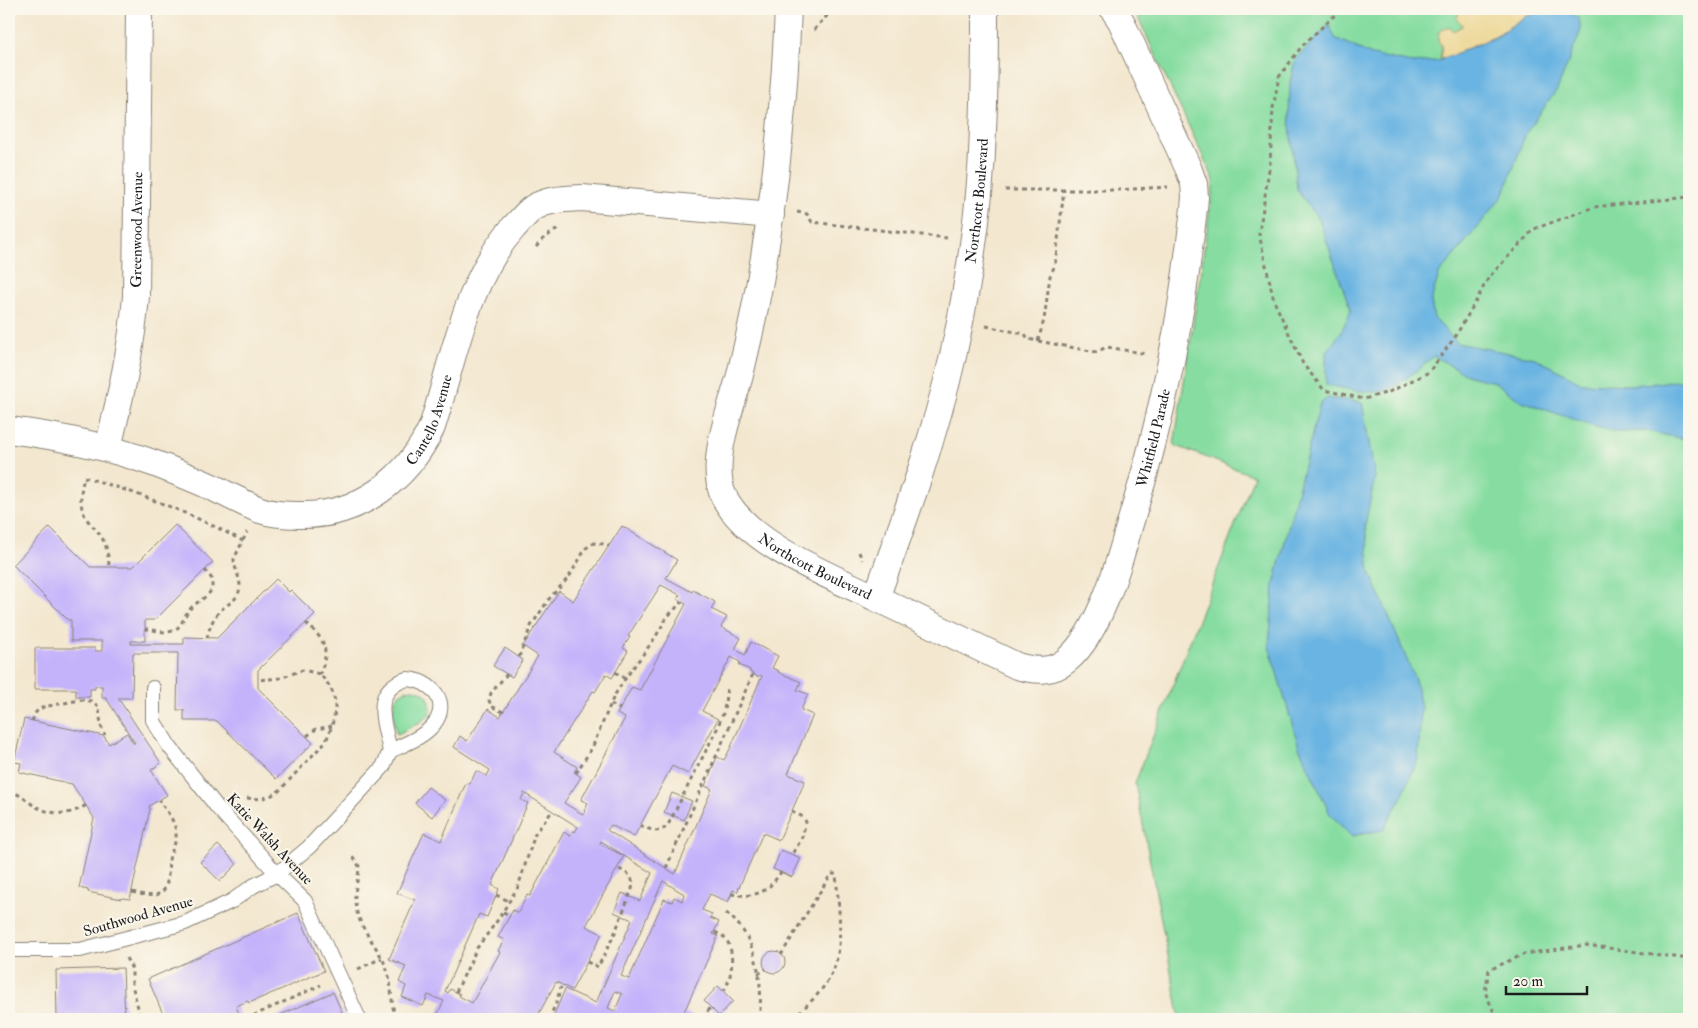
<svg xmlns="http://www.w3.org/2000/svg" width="1698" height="1028" font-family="'IM FELL Double Pica',serif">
<rect width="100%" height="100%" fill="#fbf7ec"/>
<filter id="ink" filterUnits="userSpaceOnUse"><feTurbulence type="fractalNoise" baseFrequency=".02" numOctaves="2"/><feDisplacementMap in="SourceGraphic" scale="10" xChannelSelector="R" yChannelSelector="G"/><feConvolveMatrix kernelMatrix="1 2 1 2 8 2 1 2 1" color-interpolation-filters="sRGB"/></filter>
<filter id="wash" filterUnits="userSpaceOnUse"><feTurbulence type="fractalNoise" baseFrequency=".0096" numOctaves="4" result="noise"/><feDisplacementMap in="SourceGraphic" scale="20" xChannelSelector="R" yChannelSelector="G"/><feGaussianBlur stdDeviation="1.12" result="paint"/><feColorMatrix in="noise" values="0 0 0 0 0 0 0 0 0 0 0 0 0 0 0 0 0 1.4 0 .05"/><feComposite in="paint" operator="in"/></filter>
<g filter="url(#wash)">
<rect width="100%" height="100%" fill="#f3e7cf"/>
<!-- green -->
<g fill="#87dda1" stroke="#527c5e">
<path d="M1134,9H1689V1019H1180L1135,783L1254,476L1174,445L1195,312L1214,180Z"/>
<path d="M412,689C427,691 432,699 430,714L422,721L398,734L396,733C394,715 387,693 412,689Z"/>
</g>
<!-- sand -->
<path fill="#eeda9e" stroke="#857b5d" d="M1459,9H1545V11L1524,17L1498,35L1444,59L1440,58C1441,51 1444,47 1438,41L1439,32L1445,28H1450L1453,31L1462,26V24L1456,18L1458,16Z"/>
<!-- water -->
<g fill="#69b4e2" stroke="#42687f">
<path d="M1550,9L1571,13L1579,19L1581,30L1557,90L1526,133L1503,196L1439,274L1431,301L1434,318L1457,343L1535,358L1582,383L1632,385L1689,380V440L1646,431L1617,432L1589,425L1519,400L1495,382L1469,376L1434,356C1423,365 1397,388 1383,391C1364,394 1344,388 1326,385V353L1341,332L1351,311L1319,219L1297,190L1289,116L1290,82L1295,60L1329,25L1335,38L1372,55L1412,63L1438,61L1496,37L1524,17Z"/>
<path d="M1328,398L1362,402L1375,477L1365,525L1370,572L1415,679L1421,708L1418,759L1401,798L1383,830L1351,836L1330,814L1299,747L1269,646L1274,584L1320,403Z"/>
</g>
<g id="blocks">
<!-- building -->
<g fill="#c4b2fb" fill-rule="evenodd">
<path d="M175,525L213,562L155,620H145V641H131V644H184V637L217,638L276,579L289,592L291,590L315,614L258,670V688L313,743L276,779L217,721H184V710H177L178,653H133L132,698H118L161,763L151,770L167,795L149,806L150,809L130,899L122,898L121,899L88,892V890L79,888L94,818L72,784L19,772L21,763L14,762L24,719L104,736L109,744L127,733L133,743H135L106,698H102V686H95V689H90V697H76V689H35V648H95V651H102V641H71V620H68L13,565L50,527L90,567H133Z"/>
<path d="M622,526L677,560L666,578L692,592L693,590L715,602L711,609L727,617L721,627L741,638L735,649L745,655L751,642L778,656L772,668L779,671L778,672L801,682L797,690L808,694L801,710L813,715L788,774L805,781L779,840L763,833L737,892L733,890L728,902L710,894L702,910L712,914L710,918L719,922L713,934L718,936L684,1012L693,1016L691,1019H552L565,989L596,1003L632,920L614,912L622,893L640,901L652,873L624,856L586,926L602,934L572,990L556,982L536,1019H435L444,1001L428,995L423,1006L402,997L406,986L399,982L406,966L389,959L415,900L397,893L424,833L441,841L466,783L470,784L476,771L487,776L490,770L454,747L460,736L467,741L488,709L500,717L538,656L523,646L559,591L573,601ZM661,585L680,595L677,599L686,604L640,690L632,687L617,714L625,718L581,800L588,803L584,810L585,811L584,815L564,803L581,777L574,772L577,767L554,752L593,691L595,692L606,674L612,678L628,651L623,648L630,637L628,636ZM731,657L740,662L739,665L750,670V672L758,677L760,675L762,676L730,749L724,760L717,757L705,786L712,789L675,874L607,830L611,825L634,837L672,766L688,774L718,719L702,711ZM524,793L578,827L575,832L573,830L570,836L564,832L530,896L527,895L518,913L513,910L498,937L504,940L498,951L500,952L472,1003L459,996L460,994L450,989L448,993L445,991L479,914L487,917L499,889L492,885L528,803L521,800ZM601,841L623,855L624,856L600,844ZM663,881L684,894L682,901L674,897L672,902L664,899L629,979L621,976ZM615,991L622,994L615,1011L608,1008Z"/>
<path d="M505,648L523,660L512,677L493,666Z"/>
<path d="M428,787L445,800L432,817L415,803Z"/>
<path d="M672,793L692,801L684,820L664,812Z"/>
<path d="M218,845L237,864L220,881L200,862Z"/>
<path d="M781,850L801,858L792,877L773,869Z"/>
<path d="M298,913L324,971L249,1003L248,1001L236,1006L241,1019H165L148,979Z"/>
<circle cx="774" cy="962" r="11"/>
<path d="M123,968L125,1019H57L56,970Z"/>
<path d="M718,986L733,1001L719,1016L704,1001Z"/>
<path d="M333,992L345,1019H271Z"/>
</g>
</g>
</g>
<g filter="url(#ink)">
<use href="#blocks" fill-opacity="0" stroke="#888276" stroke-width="1"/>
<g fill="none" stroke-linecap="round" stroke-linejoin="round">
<defs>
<g id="lane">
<path d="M407,679C431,680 451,702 434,724C424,737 405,744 390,751C384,722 370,690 407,679Z"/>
<path d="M153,688V720L169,746L217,807L277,874L305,901L359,1019"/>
<path d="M9,950H80L185,923L232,901L253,886L277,874L309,847L383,767L390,751"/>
</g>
<g id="street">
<path id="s1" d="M788,9C783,133 770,255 740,375C731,409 708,464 724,497C749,545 829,575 876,598C905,518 934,439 953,356C969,282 981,205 983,130C985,90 985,49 985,9"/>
<path id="s2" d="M9,430C57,436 106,446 153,463C174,471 195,479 216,489C230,496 245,504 260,510C272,514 285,515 298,515C358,517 407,480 432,427C454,359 465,282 514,227C520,221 526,213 533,208C548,199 565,199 582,198L771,215"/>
<path id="s3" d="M108,448C120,398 132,348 136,296L139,9"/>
<path id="s4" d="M876,598L1017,666C1035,671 1052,673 1067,660C1099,633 1118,567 1129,527C1155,443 1174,359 1186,272C1189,247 1193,222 1195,197L1194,184L1189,170L1121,21L1113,9"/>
</g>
</defs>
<!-- lane casing -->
<use href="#lane" stroke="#888276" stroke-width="16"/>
<!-- street casing -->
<use href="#street" stroke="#888276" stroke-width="28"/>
<!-- path -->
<g stroke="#888276" stroke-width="3" stroke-dasharray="4 4" stroke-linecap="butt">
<path d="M1339,9V11L1302,46L1279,77L1273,108L1270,163L1259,234L1274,301L1303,364L1324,390L1364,399L1389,392L1429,372L1455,337L1476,301L1489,277L1534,229L1594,207L1689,197"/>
<path d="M814,30L833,9"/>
<path d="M1005,190H1116L1168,187"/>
<path d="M797,212L807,214L812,222L947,238"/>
<path d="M536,247L544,238L558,229"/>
<path d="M986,326L1025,334L1028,339L1096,352L1107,347L1147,354"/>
<path d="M1038,341L1044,320L1050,276L1055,265L1064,190"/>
<path d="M859,552L862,560"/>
<path d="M109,565C108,556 107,546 102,538C99,532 94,528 89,522C78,508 80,494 84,477C142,494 190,513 243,541"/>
<path d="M306,623C325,640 330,649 320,674"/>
<path d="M145,629C154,629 164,634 172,631C182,628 183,617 189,610C196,602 207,598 212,589V579L205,570"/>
<path d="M207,638C209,629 212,620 218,613C226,603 239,602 240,586C240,577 234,568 234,559L247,532"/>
<path d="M519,657L531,626L549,599L569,577L586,548L594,543L603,544L609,546"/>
<path d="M615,672L625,679"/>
<path d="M611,704L620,709"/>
<path d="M503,712L491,706L489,700L491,693L507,674"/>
<path d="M32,721L36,712L43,707L80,700L91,701L99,707L101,726L105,735"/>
<path d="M307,736L316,729L332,726"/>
<path d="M576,773L592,748L614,696L627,676L655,638L667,617L682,602"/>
<path d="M9,791C18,793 25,799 33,805C50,815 69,817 86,805"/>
<path d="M247,798C259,800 270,798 280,790L326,741L332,726L335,711V701L331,688L320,674L303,670L280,678L258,680"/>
<path d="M792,811L803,817L806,822L801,840L792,854"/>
<path d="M640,825C651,830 659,835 668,825L717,729L724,711L727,687"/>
<path d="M353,857L359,866C359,878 354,889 355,901C357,929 379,945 387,970C393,986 390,1003 396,1019"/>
<path d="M666,868L753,674"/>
<path d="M132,892C152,897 166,900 168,875C169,870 168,865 169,860C170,853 174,848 175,842C180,826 167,812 159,800"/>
<path d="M731,894C756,898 767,893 781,872"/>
<path d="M496,895L509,901"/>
<path d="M503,912L510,915"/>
<path d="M726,913C757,935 764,983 759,1019"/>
<path d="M715,932C718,934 722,935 725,938C736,951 732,978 724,991"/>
<path d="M781,955L831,874H836C838,903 845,946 832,973C823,992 806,1006 792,1019"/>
<path d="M126,958L132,969V985L141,1019"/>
<path d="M587,962L598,967L614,935L632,889C635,876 627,873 617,868"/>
<path d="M358,969L382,958"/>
<path d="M758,974L766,969"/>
<path d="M456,992L477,948L497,921L518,887L535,834L553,810"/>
<path d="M246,1019L321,985"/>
<path d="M549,1019L556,1003L561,987"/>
<path d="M704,1019L710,1007"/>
<path d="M1497,1019L1485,992L1489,970L1524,954L1586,945L1689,959"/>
</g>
<!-- lane -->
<use href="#lane" stroke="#fff" stroke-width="14"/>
<!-- street -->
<use href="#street" stroke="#fff" stroke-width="26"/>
</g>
</g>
<g text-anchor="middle" stroke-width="4" stroke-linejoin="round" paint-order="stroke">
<!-- street labels -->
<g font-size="15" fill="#1c1c1c" stroke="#fbf7ec">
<text dy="5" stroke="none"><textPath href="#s1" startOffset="1092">Northcott Boulevard</textPath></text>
<text dy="5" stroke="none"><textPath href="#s3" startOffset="221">Greenwood Avenue</textPath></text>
<text dy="5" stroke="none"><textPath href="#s2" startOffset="479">Cantello Avenue</textPath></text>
<text dy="5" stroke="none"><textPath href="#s4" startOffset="450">Whitfield Parade</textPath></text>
<text dy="5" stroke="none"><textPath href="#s1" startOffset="612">Northcott Boulevard</textPath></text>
<text transform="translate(270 839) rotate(47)" y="5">Katie Walsh Avenue</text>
<text transform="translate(138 916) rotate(-16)" y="5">Southwood Avenue</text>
</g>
</g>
<!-- margin -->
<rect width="1698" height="1028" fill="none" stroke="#fbf7ec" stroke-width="30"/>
<!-- scale -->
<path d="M1506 986v8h81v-8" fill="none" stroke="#1c1c1c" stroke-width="2.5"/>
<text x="1513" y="986" font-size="15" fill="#1c1c1c" stroke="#fbf7ec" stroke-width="4" paint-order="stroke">20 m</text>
</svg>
